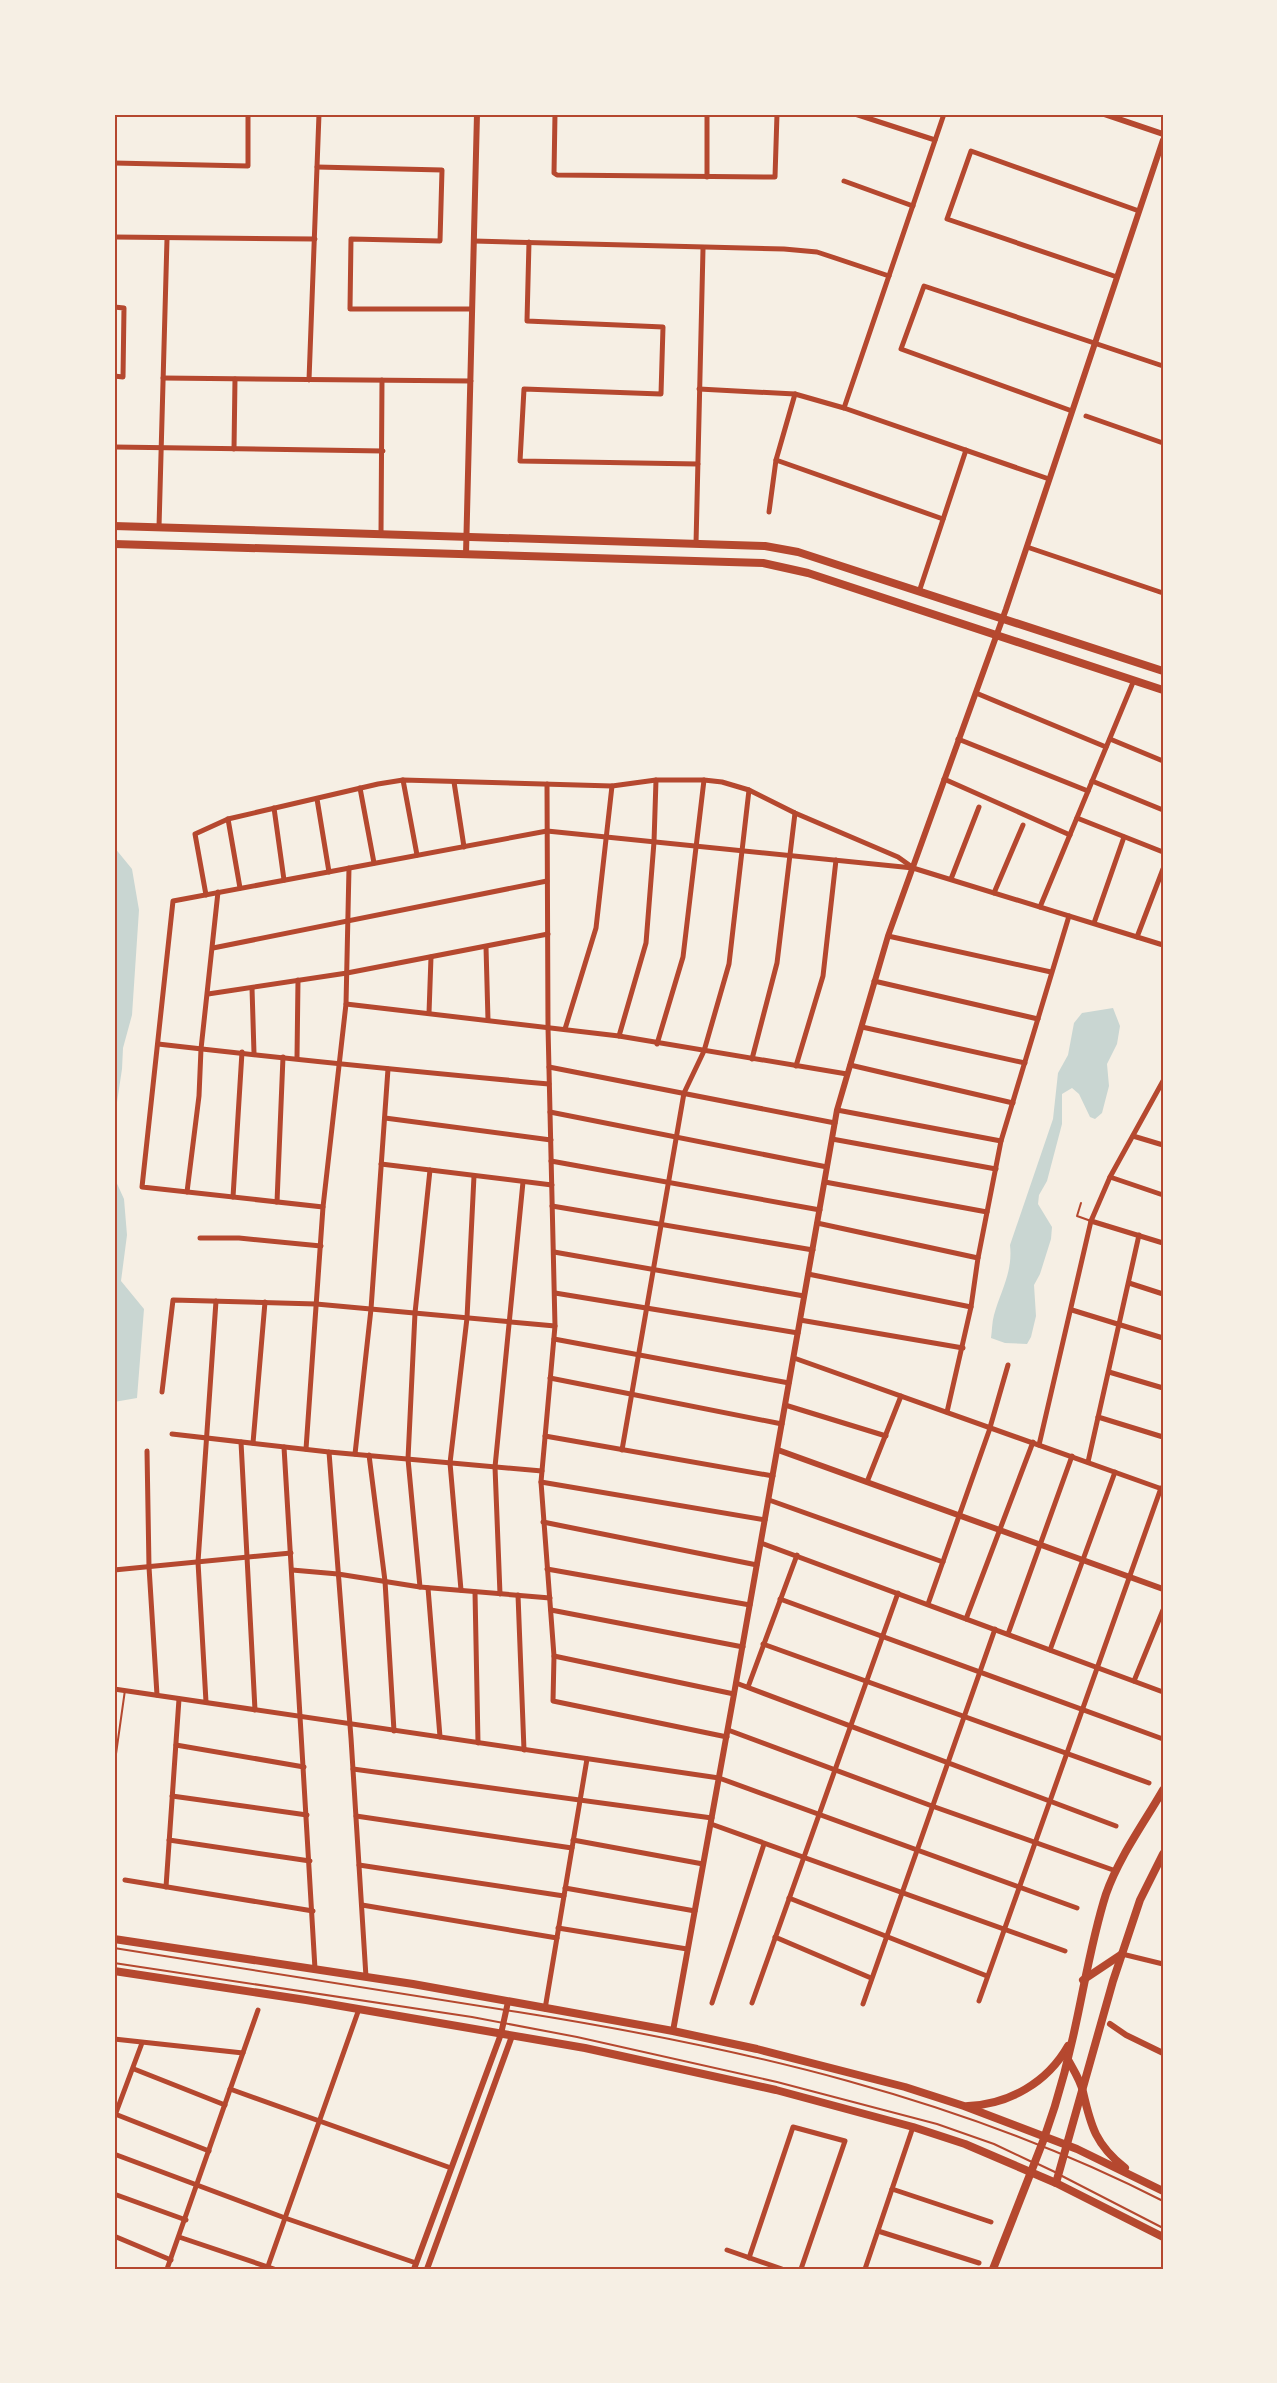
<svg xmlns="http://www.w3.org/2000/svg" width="1277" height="2383" font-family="'Alegreya Sans',sans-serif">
<rect width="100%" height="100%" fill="#f6efe4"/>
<!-- water -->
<g fill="#c9d6d2">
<path d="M114,847L132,869L139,910L132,1015L123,1048L122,1069L114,1122Z"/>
<path d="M1113,1008L1120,1026L1117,1044L1107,1064L1109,1086L1102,1113L1095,1119L1090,1117L1079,1094L1072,1088L1062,1094V1124L1047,1181L1039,1195L1038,1204L1052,1227L1051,1239L1040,1274L1034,1285L1036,1316L1031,1337L1027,1344L1005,1343L991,1338C992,1331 992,1322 994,1315C1001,1290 1013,1272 1010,1245L1053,1119L1058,1073L1068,1055L1074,1023L1082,1013Z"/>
<path d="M114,1177L124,1199L127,1235L121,1281L144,1309L137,1398L114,1402Z"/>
</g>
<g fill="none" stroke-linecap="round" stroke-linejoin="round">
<!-- service -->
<g stroke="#b5482f" stroke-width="2">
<path d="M1081,1203L1077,1216L1091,1221"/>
<path d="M114,1768L125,1690"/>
<path d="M114,1948C248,1970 383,1990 518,2012C739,2047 962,2098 1163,2201"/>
<path d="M114,1963L472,2017L577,2037L777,2082L937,2124L994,2144L1032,2162"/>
<path d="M1038,2164L1057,2173"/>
<path d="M1062,2176L1163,2228"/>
</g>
<!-- minor -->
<g stroke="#b5482f" stroke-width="5">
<path d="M555,114L554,173L557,175L775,177L777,114"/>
<path d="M855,114L935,140"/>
<path d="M114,163L248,166V114"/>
<path d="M317,167L442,170L440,241L351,239L350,309H472"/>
<path d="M707,177V114"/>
<path d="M844,181L913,206"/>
<path d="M114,237L315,239"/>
<path d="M474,241L784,249L817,252L889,276"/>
<path d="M529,242L527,321L663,327L661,394L524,389L520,461L698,464"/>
<path d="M1117,277L947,219L971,151L1139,211"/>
<path d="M114,307L124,308L123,377L114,376"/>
<path d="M163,378L471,381"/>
<path d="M309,380L319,114"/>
<path d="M699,389L795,394L844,408L1049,479"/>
<path d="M844,408L944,114"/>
<path d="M1072,411L901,349L924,286L1163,366"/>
<path d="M1086,416L1163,443"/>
<path d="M114,447L383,451"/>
<path d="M234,449L235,379"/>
<path d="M776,460L943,519"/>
<path d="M769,512L776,460L795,394"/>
<path d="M159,527L167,239"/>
<path d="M381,534L382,380"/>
<path d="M696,544L703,249"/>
<path d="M1027,547L1163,593"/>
<path d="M919,592L966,450"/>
<path d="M976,693L1106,747"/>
<path d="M958,739L1088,791"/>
<path d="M1110,739L1163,761"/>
<path d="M944,779L1070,835"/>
<path d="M403,780L417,855"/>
<path d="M1092,781L1163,810"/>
<path d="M454,782L464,847"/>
<path d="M547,784L548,1027L555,1326L541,1482L554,1656L553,1701L727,1737"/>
<path d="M360,788L374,863"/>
<path d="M317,799L329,872"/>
<path d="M274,808L284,880"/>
<path d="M1077,818L1163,852"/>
<path d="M228,819L240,888"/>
<path d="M951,879L979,807"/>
<path d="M994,893L1023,825"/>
<path d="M206,895L195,834L228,819L378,784L403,780L612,786L656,780H704L722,782L749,790L795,813L898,857L912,867"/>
<path d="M1040,907L1134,680"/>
<path d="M1094,923L1124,837"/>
<path d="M888,936L1051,972"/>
<path d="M1137,937L1163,869"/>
<path d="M486,947L488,1020"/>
<path d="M213,948L547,881"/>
<path d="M874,981L1038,1019"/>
<path d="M252,988L254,1053"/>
<path d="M208,994L347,973L548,934"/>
<path d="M346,1004L619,1036L847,1074"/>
<path d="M429,1013L431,957"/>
<path d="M862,1027L1025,1063"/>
<path d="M565,1029L596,928L612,786"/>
<path d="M619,1036L646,943L654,842L656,780"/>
<path d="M158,1044C288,1059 419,1072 549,1084"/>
<path d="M657,1044L683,957L704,780"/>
<path d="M297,1058L298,980"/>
<path d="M752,1059L777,963L795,813"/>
<path d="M850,1065L1013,1103"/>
<path d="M796,1066L823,976L836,860"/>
<path d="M549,1067L835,1123"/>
<path d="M837,1110L1001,1141"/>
<path d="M550,1112L827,1167"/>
<path d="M385,1118L551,1140"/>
<path d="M1133,1136L1163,1145"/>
<path d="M832,1139L996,1169"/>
<path d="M551,1161L820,1210"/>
<path d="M381,1164L552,1185"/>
<path d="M1110,1177L1163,1195"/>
<path d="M825,1182L987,1212"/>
<path d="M187,1192L199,1096L201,1049L218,892"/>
<path d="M233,1197L242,1052"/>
<path d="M277,1202L283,1057"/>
<path d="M552,1206L813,1250"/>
<path d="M323,1207L142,1187L173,901L547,831L913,868L1163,945"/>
<path d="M1091,1221L1163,1243"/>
<path d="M817,1223L978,1258"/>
<path d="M200,1238H239L321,1246"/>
<path d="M554,1252L804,1296"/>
<path d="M808,1274L971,1307"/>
<path d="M1129,1283L1163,1294"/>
<path d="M555,1293L798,1333"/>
<path d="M1072,1310L1163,1338"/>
<path d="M800,1320L963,1348"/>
<path d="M554,1339L789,1383"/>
<path d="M794,1358L1162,1489"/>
<path d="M1109,1372L1163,1388"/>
<path d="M550,1378L782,1424"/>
<path d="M162,1392L173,1300L316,1304L555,1326"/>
<path d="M785,1405L886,1436"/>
<path d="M947,1412L971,1307L978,1258L1001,1141L1069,916"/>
<path d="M1098,1417L1163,1437"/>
<path d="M172,1434L329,1452L542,1471"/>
<path d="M545,1436L773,1476"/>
<path d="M241,1442L255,1710"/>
<path d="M253,1443L265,1302"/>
<path d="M1039,1445L1091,1221L1110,1177L1163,1081"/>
<path d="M284,1447L315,1969"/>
<path d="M306,1449L323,1207L346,1004L349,868"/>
<path d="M622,1450L684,1093L704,1051L729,964L749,790"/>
<path d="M147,1451L149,1567L157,1695"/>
<path d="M329,1452L351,1738L366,1977"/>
<path d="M355,1454L371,1309L388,1069"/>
<path d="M369,1455L385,1581L394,1731"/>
<path d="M1088,1462L1139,1235"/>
<path d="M541,1482L765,1520"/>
<path d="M867,1482L901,1396"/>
<path d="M769,1500L943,1562"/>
<path d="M543,1522L757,1565"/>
<path d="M761,1543L1163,1692"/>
<path d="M547,1569L750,1605"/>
<path d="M114,1570L291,1553"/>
<path d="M292,1570L338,1574L420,1587L550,1598"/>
<path d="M420,1587L408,1459L415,1313L430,1170"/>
<path d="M428,1588L440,1737"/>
<path d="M461,1590L450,1463L467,1318L474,1176"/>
<path d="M475,1592L478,1743"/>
<path d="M500,1594L495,1467L523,1182"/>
<path d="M518,1595L524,1750"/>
<path d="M780,1599L1163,1739"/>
<path d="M928,1604L989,1431L1008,1365"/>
<path d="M551,1610L743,1647"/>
<path d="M966,1619L1033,1442"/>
<path d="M1008,1634L1072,1456"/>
<path d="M763,1644L1149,1783"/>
<path d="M1050,1650L1115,1472"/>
<path d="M554,1656L734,1694"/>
<path d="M1134,1681L1163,1610"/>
<path d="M736,1683L1116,1826"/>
<path d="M748,1687L797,1555"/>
<path d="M114,1689L719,1778L1077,1908"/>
<path d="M206,1702L198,1562L216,1301"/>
<path d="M728,1730L932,1806L1116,1871"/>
<path d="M176,1745L304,1767"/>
<path d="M353,1769L712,1818"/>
<path d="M172,1796L307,1815"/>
<path d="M356,1816L572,1848"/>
<path d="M711,1824L1065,1951"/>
<path d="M169,1840L310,1861"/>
<path d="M573,1840L703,1864"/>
<path d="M359,1865L564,1896"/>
<path d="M125,1880L313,1911"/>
<path d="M166,1887L179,1699"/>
<path d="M565,1888L695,1911"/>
<path d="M789,1898L987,1976"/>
<path d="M362,1905L557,1938"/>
<path d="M558,1928L687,1949"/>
<path d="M775,1937L871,1978"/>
<path d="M1122,1954L1163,1964"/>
<path d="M979,2001L1161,1488"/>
<path d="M712,2003L764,1844"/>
<path d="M752,2003L898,1593"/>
<path d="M863,2004L995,1629"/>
<path d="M545,2009L587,1759"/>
<path d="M114,2039L243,2053"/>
<path d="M134,2069L225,2105"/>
<path d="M230,2089L451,2168"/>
<path d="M115,2114L209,2151"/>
<path d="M114,2118L142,2043"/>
<path d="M114,2154L285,2218L416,2263"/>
<path d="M892,2189L991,2222"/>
<path d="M114,2194L186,2220"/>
<path d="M878,2231L979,2263"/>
<path d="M114,2236L171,2260"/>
<path d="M179,2237L274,2269"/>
<path d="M727,2250L782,2269"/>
<path d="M749,2258L793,2127L845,2141L801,2269"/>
<path d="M167,2269L258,2010"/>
<path d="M267,2269L359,2009"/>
<path d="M865,2269L913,2127"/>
</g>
<!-- tertiary -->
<g stroke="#b5482f" stroke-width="6">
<path d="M1104,114L1163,134"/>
<path d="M466,554L477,114"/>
<path d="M778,1450L1163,1589"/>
<path d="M1110,2024L1126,2035L1163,2053"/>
<path d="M673,2031L734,1694L837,1110L888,936L1006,609L1163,140"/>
<path d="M414,2269L501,2034L508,2002"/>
<path d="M427,2269L512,2036"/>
</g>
<!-- secondary -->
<path stroke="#b5482f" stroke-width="8" d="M993,2269L1031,2172"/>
<!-- primary -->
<g stroke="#b5482f" stroke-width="8">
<path d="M114,526L765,546L798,552L1163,671"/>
<path d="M114,544L763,563L808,573L1163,690"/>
<path d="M114,1939L413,1984L673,2031L757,2049L905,2087L964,2106L1077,2149L1163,2191"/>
<path d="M114,1971L306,2000L585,2048L776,2090L913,2127L965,2144L1056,2183L1163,2237"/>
<path d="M1083,1980L1122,1954"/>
<path d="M1067,2058C1073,2069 1081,2081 1083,2092C1091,2127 1096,2145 1125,2168"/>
<path d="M968,2106C1009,2104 1047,2083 1068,2046"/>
<path d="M1031,2172C1049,2129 1063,2083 1073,2037C1084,1989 1091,1941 1106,1894C1119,1857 1144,1823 1163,1790"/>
<path d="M1056,2183L1113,1981L1140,1900L1163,1854"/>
</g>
</g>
<!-- border -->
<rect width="1277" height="2383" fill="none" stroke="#f6efe4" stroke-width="231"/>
<rect x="116" y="116" width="1046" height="2152" fill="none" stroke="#b5482f" stroke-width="2"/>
</svg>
